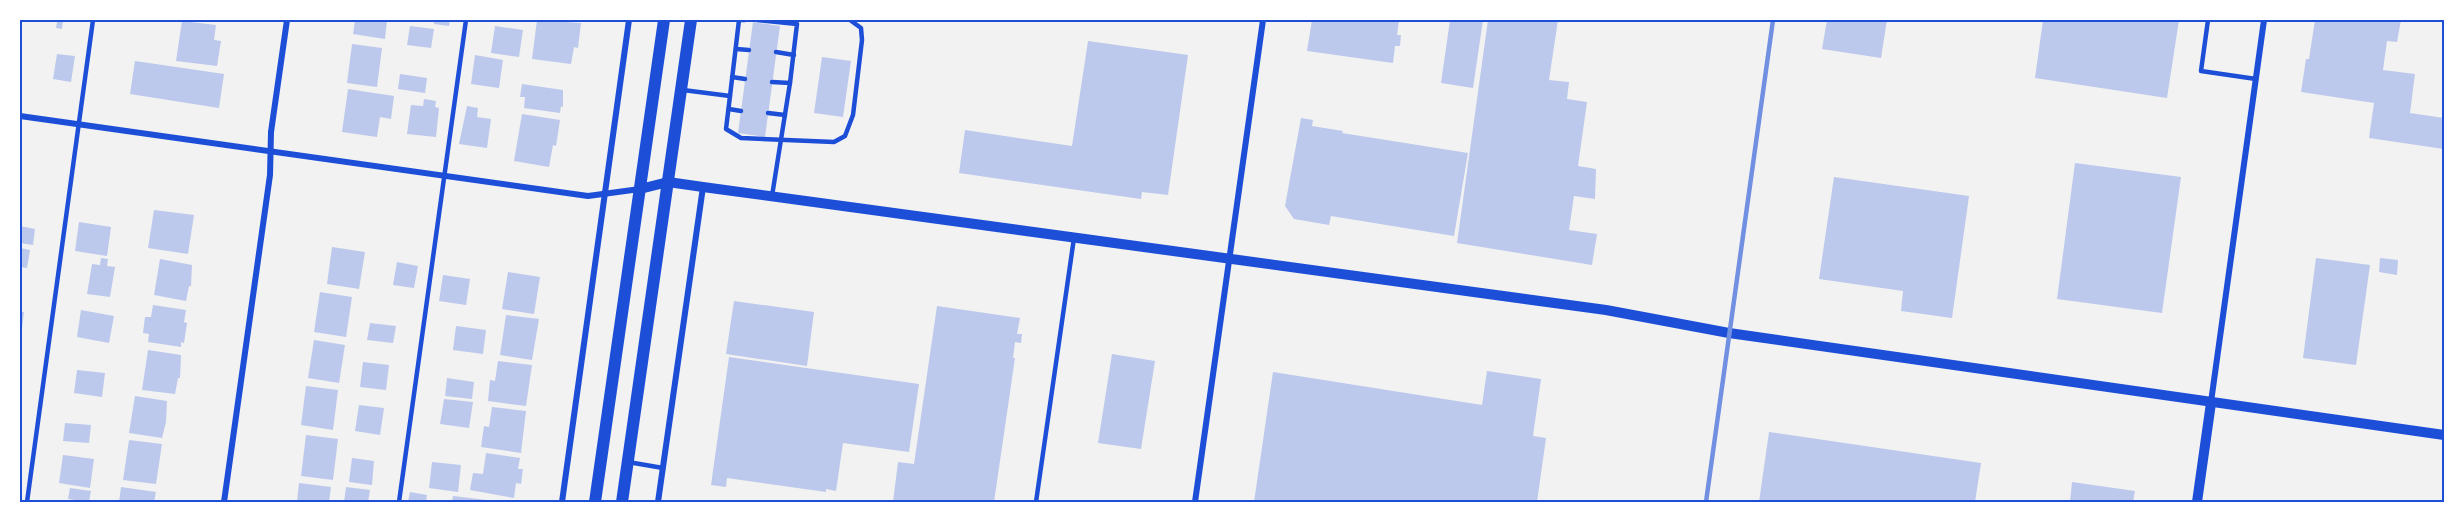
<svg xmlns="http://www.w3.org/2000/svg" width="2464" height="522" font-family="'Zilla Slab',serif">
<rect width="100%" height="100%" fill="#f2f2f2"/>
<!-- building -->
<g fill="#bdc9ec">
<path d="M45,20H63L62,29L56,28L57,22Z"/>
<path d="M355,20H387L385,39L353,34Z"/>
<path d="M434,20H450L449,26L434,24Z"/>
<path d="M537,20L581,23L578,48L574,47L571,64L532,59Z"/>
<path d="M1312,20H1399L1397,35H1401L1400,46H1395L1393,63L1307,51Z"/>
<path d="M1450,20H1483L1473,88L1441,83Z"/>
<path d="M1488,20H1558L1549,80L1569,82L1567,99L1587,102L1578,166L1596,169L1595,199L1574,196L1569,230L1597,234L1592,265L1457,243Z"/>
<path d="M1827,20H1887L1881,58L1822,49Z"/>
<path d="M2043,20H2179L2167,98L2035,78Z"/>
<path d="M2315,20H2401L2397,42L2387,41L2383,70L2415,74L2410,113L2444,118V149L2369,138L2374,103L2301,92L2306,59H2309Z"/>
<path d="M182,21L216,25L214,40L221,41L217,66L176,61Z"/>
<path d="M753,22L780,26L765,137L738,133Z"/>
<path d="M410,26L434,29L431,48L407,45Z"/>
<path d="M495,26L523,30L519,57L491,53Z"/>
<path d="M1088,41L1188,55L1168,195L1142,192L1141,199L959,173L965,130L1072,146Z"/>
<path d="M352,44L382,48L377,87L347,83Z"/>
<path d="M57,54L75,56L71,82L53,79Z"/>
<path d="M475,55L503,60L499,88L471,84Z"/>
<path d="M822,57L851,61L843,117L814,113Z"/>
<path d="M135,61L224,74L219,108L130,94Z"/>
<path d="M400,74L427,78L425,93L398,89Z"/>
<path d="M522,84L563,90V107L561,106L560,113L524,108L525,97H520Z"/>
<path d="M348,89L394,96L391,119L380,117L377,137L342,132Z"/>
<path d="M424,99L436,101L435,107L439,108L436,137L407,134L411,105L423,106Z"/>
<path d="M467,106L478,108L477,117L491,119L487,148L459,144Z"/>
<path d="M522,114L560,120L556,146L553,145L549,167L514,161Z"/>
<path d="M1301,118L1313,120L1312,126L1343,131L1342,133L1468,153L1454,236L1331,216L1329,225L1294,219L1285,206Z"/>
<path d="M2075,163L2181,177L2162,313L2057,299Z"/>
<path d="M1834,177L1969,196L1952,318L1901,311L1903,291L1819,279Z"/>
<path d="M154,210L194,215L188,254L148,248Z"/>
<path d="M79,222L111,227L107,256L75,251Z"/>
<path d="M20,226L35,229L33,245L20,243Z"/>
<path d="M332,247L365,252L359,289L327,284Z"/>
<path d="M20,248L30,250L27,268L20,267Z"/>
<path d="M101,258L108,259L107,266L115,267L110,297L87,294L92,264L100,265Z"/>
<path d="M2316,258L2370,265L2356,365L2303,358Z"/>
<path d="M2380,258L2398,260L2397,275L2379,272Z"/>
<path d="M160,259L192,265L191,286H189L186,301L154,295Z"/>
<path d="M397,262L418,266L414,288L393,285Z"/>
<path d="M508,272L540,277L534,314L502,309Z"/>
<path d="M443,275L470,279L466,305L439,301Z"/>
<path d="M320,292L352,297L346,337L314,332Z"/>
<path d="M734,301L814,312L807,366L726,354Z"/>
<path d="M153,305L186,310L184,322L187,323L184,343L181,342V347L148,342L149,334L143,333L145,317H151Z"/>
<path d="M937,306L1020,318L1017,334H1022L1021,343L1015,342L1013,358H1015L994,502H893L898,462L914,464Z"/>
<path d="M81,310L114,316L109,343L77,337Z"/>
<path d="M20,312H24L21,337H20Z"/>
<path d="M506,315L539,319L532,360L500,355Z"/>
<path d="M370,323L396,326L393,343L367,340Z"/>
<path d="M456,326L486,330L483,354L453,350Z"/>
<path d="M314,340L345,345L339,383L308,378Z"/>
<path d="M148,350L181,355L180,378H178L175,394L142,390Z"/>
<path d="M1112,354L1155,361L1141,449L1098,443Z"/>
<path d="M729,357L919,384L909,452L843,443L836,491L826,489V492L727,478L726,487L711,485Z"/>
<path d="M498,361L532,365L526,406L488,401L490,380L495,381Z"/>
<path d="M363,362L389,365L386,390L360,387Z"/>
<path d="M77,370L105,373L102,397L74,393Z"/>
<path d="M1487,371L1541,379L1533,436L1546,438L1537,502H1254L1273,372L1482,405Z"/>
<path d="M447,378L474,382L472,399L445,396Z"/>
<path d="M306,386L338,390L333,430L301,425Z"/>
<path d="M135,396L167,401L166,422L162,438L129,433Z"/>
<path d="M444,399L473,402L469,428L440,424Z"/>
<path d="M359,405L384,408L380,435L355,431Z"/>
<path d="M492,407L526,411L521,453L481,447L484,426L489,427Z"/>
<path d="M65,423L91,425L89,443L63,441Z"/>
<path d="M1769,432L1981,463L1975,502H1759Z"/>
<path d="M306,435L338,439L333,480L301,476Z"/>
<path d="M129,440L162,444L156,484L123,480Z"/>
<path d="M486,453L520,458L518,469H523L521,484L516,483L514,498L470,490L473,473L483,474Z"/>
<path d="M63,455L94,459L90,488L59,483Z"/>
<path d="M352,458L374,461L372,485L349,482Z"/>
<path d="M432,462L461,465L458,492L429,488Z"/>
<path d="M2072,482L2135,491L2133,502H2070Z"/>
<path d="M299,483L331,487L329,502H297Z"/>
<path d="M121,487L156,492L154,502H119Z"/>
<path d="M346,487L370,490L368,502H344Z"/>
<path d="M70,488L91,491L89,502L68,499Z"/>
<path d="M410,492L427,495L426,502H408Z"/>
<path d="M453,496L495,501V502H452Z"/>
</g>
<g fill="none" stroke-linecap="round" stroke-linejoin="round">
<!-- service -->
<g stroke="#1d4ed8" stroke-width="4.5">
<path d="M757,20L797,24L790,83L772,196"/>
<path d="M2208,20L2201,71L2256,79"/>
<path d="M736,49L749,50"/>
<path d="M776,52L794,55"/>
<path d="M732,77L745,79"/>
<path d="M772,82L790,83"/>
<path d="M683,90L730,96L739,20H745"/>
<path d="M730,96L726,129L741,138L834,142L845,136L853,115L862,40L861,28L850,20"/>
<path d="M729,109L741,111"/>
<path d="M768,113L785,115"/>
<path d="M628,462L663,468"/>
<path d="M27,502L93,20"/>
<path d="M399,502L466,20"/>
<path d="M1036,502L1074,238"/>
</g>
<!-- minor -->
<g stroke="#1d4ed8" stroke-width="6">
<path d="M20,116L588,196L640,189"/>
<path d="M2211,402L2264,20"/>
<path d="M224,502L270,175L271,132L287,20"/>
<path d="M562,502L629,20"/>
<path d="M658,502L703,187"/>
<path d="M1195,502L1263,20"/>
</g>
<!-- tertiary -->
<g stroke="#1d4ed8" stroke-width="10">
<path d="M640,189L668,182L703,187L1606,310L1729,333L2444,435"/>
<path d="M2197,502L2211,403"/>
</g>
<!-- secondary -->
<g stroke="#1d4ed8" stroke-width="12">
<path d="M595,502L664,20"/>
<path d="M622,502L691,20"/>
</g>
<!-- rail -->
<path stroke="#7290e2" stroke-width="4.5" d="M1706,502L1773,20"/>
</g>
<!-- border -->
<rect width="2464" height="522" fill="none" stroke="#ffffff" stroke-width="42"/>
<rect x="21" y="21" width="2422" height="480" fill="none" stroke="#1d4ed8" stroke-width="2"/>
</svg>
